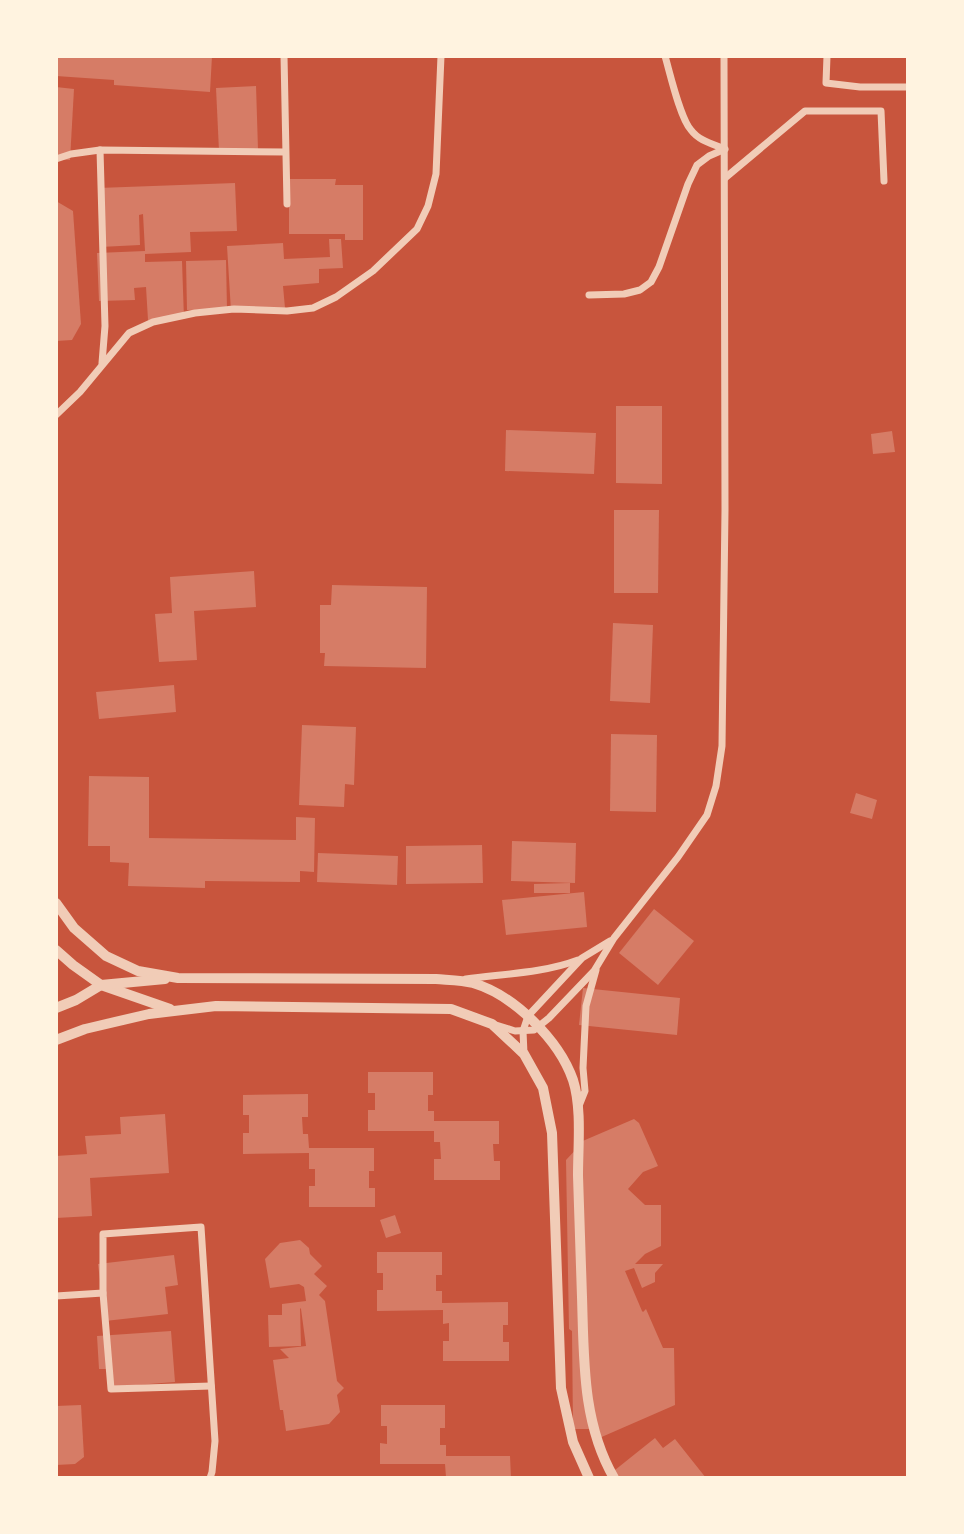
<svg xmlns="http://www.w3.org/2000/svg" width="964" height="1534" font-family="'Public Sans',sans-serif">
<rect width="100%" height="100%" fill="#c8553d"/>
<!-- building -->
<g fill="#d67c66">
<path d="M56,56H212L210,92L114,85V80L56,76Z"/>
<path d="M256,86L258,150L219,151L216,88Z"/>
<path d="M56,87L74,89L70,160L56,159Z"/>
<path d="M289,179H336L335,185H363V240H345V234H289Z"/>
<path d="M235,183L237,231L190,232L191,252L145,254V262L182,261L184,319L148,320L146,287L134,288L135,300L99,301L97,253L145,251L143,214L139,215L140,245L100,247L98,188Z"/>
<path d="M56,201L73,211L81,324L72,340L56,341Z"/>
<path d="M329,239H341L343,268L319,269V283L283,286L285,308L231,311L227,246L283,243L284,259L330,257Z"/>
<path d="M226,260L227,309L187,310L186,261Z"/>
<path d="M616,406H662V484L616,483Z"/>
<path d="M506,430L596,433L594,474L505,471Z"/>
<path d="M892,431L895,452L873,454L871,434Z"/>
<path d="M614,510H659L658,593H614Z"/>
<path d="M254,571L256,607L194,611L197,660L159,662L155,614L172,613L170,577Z"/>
<path d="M332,585L427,587L426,668L324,666L325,653H320V605H331Z"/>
<path d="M613,623L653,625L650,703L610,701Z"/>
<path d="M174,685L176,712L99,719L96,692Z"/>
<path d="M302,725L356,727L354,785L345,784L344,807L299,805Z"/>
<path d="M611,734L657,735L656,812L610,811Z"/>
<path d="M89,776L149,777V838L296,840V817L315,818L314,872L300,871V882L205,881V888L128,886L129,863L110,862V846H88Z"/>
<path d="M856,793L877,800L872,819L850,813Z"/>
<path d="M512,841L576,843L575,883L511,881Z"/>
<path d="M482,845L483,883L406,884V846Z"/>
<path d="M318,853L398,856L397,885L317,882Z"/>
<path d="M570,883V893H534V884Z"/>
<path d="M584,892L587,927L506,935L502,900Z"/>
<path d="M654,909L694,941L658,985L619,953Z"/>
<path d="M583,988L680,998L677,1035L579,1025Z"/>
<path d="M368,1072H433V1095H428V1111H434V1121H499V1144H493L494,1161H500V1180H434V1159H441L440,1142H434V1131H368V1110H375V1093H368Z"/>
<path d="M308,1094V1117H302L303,1134H308L309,1148H374V1171H369V1188H375V1207H309V1186H315V1169H309V1153L243,1154V1133H249V1115H243V1095Z"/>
<path d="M165,1114L169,1173L90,1178L92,1216L56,1218V1156L87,1154L85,1136L121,1134L120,1117Z"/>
<path d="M634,1119L639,1123L658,1166L643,1172L628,1189L645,1205H661V1246L645,1254L635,1264H663L655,1273V1282L642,1288L634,1268L625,1271L642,1311L643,1312L646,1309L663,1348H674L675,1405L597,1439L593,1429H575L573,1428L572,1331L569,1329L566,1160L580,1145L578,1143Z"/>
<path d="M395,1215L401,1233L386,1238L380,1220Z"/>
<path d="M300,1240L309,1248L310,1254L322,1266L314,1274L327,1286L319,1295L325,1301L337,1381L344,1388L337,1395L340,1412L329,1424L286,1431L283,1410H280L273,1360L289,1358L280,1349L306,1346L301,1309L300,1308L301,1346L269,1347L268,1315H282V1304L306,1301L304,1287L299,1284L270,1288L265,1259L280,1243Z"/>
<path d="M377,1252H442V1275H436V1291H442V1303L508,1302V1325H503V1342H509V1361H443V1341H449V1323L443,1324V1310L377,1311V1290H383V1273H377Z"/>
<path d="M174,1255L178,1285L165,1287L168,1314L105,1321L98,1264Z"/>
<path d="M171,1331L175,1382L110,1387L109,1369H99L97,1336Z"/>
<path d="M81,1405L84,1457L75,1464L56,1465V1406Z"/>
<path d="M381,1405H445V1428H440V1445H446V1456H510L511,1478L446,1477L445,1464H380V1443L387,1444V1426H381Z"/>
<path d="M655,1438L663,1448L675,1439L706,1478H605Z"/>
</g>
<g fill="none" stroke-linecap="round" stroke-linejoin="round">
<!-- minor -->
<g stroke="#f1ccb7" stroke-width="7">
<path d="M284,56L287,204"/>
<path d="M827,56L826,83L860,87H908"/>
<path d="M100,150L105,326L102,363"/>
<path d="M56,159L71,154L100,150L285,152"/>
<path d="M725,178L805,111H881L884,181"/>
<path d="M589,295L624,294L640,290L651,282L659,267L688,184L697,165L709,156L725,149C713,144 699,141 691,130C680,118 670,73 665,56"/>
<path d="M56,415L80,392L129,333L153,322L195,313L234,309L287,311L313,308L336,297L373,271L417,229L428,206L436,174L441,56"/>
<path d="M466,979C502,974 544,973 578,960"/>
<path d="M496,1025L515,1031L534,1030L549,1018L594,971L614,938L678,857L707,815L716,786L722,746L725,510L724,56"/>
<path d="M524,1054L523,1031L528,1016L582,958L610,941"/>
<path d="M579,1106L585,1091L583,1068L586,1006L596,970"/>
<path d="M103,1293L111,1389L211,1386"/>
<path d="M56,1296L103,1293V1234L201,1227L215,1441L212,1472L210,1478"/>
</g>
<!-- tertiary -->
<g stroke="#f1ccb7" stroke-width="10">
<path d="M56,903L74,928L106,956L138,971L178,978L436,979C448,980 462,980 473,983C514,995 559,1040 573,1080C582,1108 578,1146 578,1175C579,1216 581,1257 582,1297C584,1359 582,1423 614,1478"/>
<path d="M56,950L73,965L101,985L170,1009"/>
<path d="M56,1008L76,1000L101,985L165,979"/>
<path d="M56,1040L85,1029L149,1014L216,1006L451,1009L492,1024L524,1054L543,1088L552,1133L561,1388L573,1442L589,1478"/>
</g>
</g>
<!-- border -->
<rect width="964" height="1534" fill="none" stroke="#fff3e0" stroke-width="116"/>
</svg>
